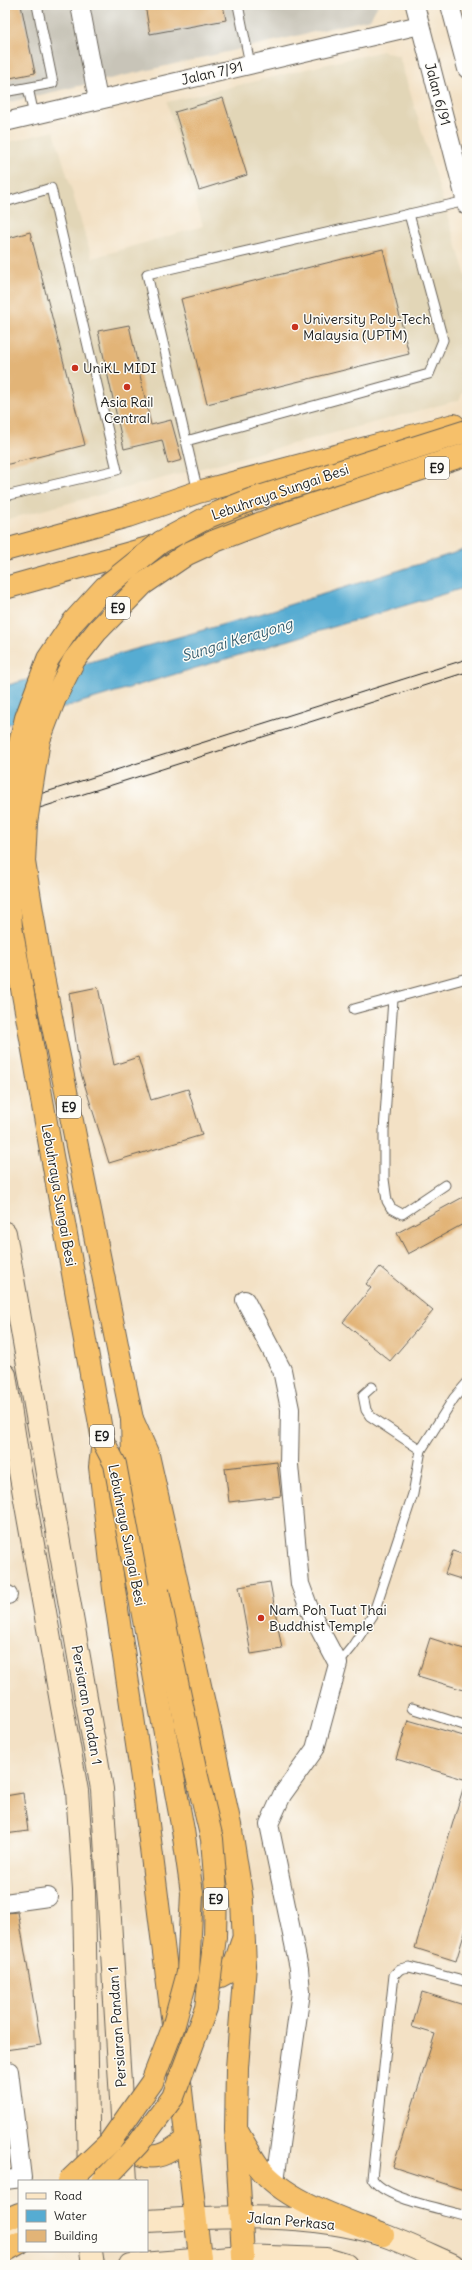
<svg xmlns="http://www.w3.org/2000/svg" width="472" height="2270" font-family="Delius,sans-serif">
<rect width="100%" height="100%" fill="#fdfcf7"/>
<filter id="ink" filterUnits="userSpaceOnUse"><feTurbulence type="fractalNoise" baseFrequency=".025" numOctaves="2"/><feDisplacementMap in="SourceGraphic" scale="8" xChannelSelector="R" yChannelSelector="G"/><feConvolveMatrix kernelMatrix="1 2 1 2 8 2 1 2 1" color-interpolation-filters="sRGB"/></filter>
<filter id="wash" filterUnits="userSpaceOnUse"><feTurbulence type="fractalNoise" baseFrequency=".012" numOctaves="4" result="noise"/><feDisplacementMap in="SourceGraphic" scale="16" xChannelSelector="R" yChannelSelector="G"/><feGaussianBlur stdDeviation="0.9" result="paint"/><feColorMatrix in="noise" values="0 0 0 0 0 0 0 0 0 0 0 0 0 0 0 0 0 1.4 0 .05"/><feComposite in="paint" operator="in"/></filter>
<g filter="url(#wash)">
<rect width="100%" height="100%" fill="#f3e1c5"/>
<!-- built -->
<path fill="#e2d6b7" d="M383,51L399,56L467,280V384L459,400L5,520V143L54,131L92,258L203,226L167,102Z"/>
<!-- industrial -->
<path fill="#c8c4b8" d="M5,5H378L370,19L5,103Z"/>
<!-- water -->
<path fill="#56acd2" stroke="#396477" d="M467,549V587L5,725V686L260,614Z"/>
<g id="blocks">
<!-- building -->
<g fill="#e2b477">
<path d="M5,5H21L35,73L5,79Z"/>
<path d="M145,5H223L226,20L150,34Z"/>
<path d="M223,98L247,175L199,190L175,112Z"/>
<path d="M30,232L85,445L5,465V239Z"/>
<path d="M383,249L409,354L207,404L181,299Z"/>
<path d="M129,325L151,425L171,420L182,460L168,464L162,440L124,449L98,331Z"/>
<path d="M98,987L114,1065L138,1057L151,1100L188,1089L202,1135L109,1163L80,1070L69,993Z"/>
<path d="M467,1195V1222L408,1254L397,1233Z"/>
<path d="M380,1267L433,1311L390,1361L343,1322L371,1288L366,1284Z"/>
<path d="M277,1462L281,1496L229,1502L225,1468Z"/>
<path d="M453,1551L467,1556V1581L445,1574Z"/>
<path d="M270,1582L282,1649L251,1654L239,1587Z"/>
<path d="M430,1638L467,1650V1691L418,1676Z"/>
<path d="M408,1720L467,1737V1780L396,1759Z"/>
<path d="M463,1789L467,1790V1925L456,1961L415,1948Z"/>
<path d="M23,1793L28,1831L5,1834V1796Z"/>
<path d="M18,1912L41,2045L5,2050V1913Z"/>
<path d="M422,1992L467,2006V2191L393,2167L435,2034L412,2027Z"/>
</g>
</g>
</g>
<g filter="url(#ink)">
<use href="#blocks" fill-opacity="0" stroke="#676157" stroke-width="1"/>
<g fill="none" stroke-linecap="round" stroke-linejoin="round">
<defs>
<g id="lane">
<path d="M238,5L250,64"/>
<path d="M28,88L34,115"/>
<path d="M9,91L53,83L37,5"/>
<path d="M5,202L51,188L117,470L5,496"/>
<path d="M186,441L429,374L443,340L409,214"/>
<path d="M198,492L147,274L466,201"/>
<path d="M393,999L384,1131V1179L387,1201L391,1208L402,1214L445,1185"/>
<path d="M354,1009L467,978"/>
<path d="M372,1387L363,1395L366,1410L370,1416L421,1450"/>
<path d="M338,1664L352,1647L373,1615L413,1494L421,1450L454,1398L467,1383"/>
<path d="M412,1708L467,1726"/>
<path d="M467,1982L409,1967L400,1969L394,1975L372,2178C383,2199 444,2209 467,2216"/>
</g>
<g id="street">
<path d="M80,5L98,100"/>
<path d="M415,5L467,206"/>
<path d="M450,5L467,69"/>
<path d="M5,122L420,25"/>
<path d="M245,1300L282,1370L290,1409L289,1465L300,1584L310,1611L338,1664L315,1749L282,1795L269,1824L299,1968L301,1992L275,2181"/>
<path d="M5,1595H8"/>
<path d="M5,1903L48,1897"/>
<path d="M5,2071H9L22,2178L5,2180"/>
</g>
<g id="secondary">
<path d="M5,1233L102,1789L126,2181"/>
<path d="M5,1375L19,1466L77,1791L84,1889L89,2181"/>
<path d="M147,2221C222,2216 310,2212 383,2235C406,2243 430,2255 453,2265"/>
<path d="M5,2238L19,2230"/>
<path d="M91,2251L93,2265"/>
<path d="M130,2265L243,2256L326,2259L346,2265"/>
</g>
<g id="highway">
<path d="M5,550L128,516L198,492L454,425"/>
<path d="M5,588L244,521"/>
<path d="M41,967L132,1419L133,1458L158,1591"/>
<path d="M132,1419L148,1455L210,1730L231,1830L242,1900L245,1965L237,2068L236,2130L243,2256"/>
<path d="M103,1441L100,1467L114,1589L144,1792L179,2073L200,2258"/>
<path d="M193,1978C204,1983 226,1977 233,1966C237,1960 239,1950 242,1942"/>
<path d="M237,2131C244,2143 251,2156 259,2167C286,2202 344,2219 383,2235"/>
<path d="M124,2143C130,2147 137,2153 143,2155C159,2161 175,2148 187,2139"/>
<path d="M5,2220L19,2214"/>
<path d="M5,2251L19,2243"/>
</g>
</defs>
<!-- lane casing -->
<use href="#lane" stroke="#676157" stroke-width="11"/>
<!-- street casing -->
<use href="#street" stroke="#676157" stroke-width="20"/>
<!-- secondary casing -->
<use href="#secondary" stroke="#676157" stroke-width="24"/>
<!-- highway casing -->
<use href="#highway" stroke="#676157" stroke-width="24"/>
<!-- lane -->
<use href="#lane" stroke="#fff" stroke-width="9"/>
<!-- street -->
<use href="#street" stroke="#fff" stroke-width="18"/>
<!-- secondary -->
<use href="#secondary" stroke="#fbe6c4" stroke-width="22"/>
<!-- highway -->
<use href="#highway" stroke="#f6c06b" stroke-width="22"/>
<!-- tram -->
<g stroke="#1c1c1c" stroke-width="1">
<path d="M5,805L467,659"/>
<path d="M5,819L467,672"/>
</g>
<defs>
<g id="highway-bridge">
<path d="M41,967L24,862L26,823L39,740L55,698L74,660L97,631L143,584L187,554L215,541L290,512L467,454"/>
<path d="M69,2181L109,2143L152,2082L173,2028L188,1973L192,1893L183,1830L115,1464L103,1441L11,927L7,869V821L14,769L26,718L48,659L73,622L105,587L161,542L210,516L250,500L467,431"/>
<path d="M103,2181L138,2144L173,2097L206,2008L215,1937L216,1890L212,1839L195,1768L158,1591"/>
</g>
</defs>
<!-- highway-bridge casing -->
<use href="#highway-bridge" stroke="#676157" stroke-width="24" stroke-linecap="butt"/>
<!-- highway-bridge -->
<use href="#highway-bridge" stroke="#f6c06b" stroke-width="22"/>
</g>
</g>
<!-- markers -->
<g fill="#c8321e" stroke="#fdfcf7" stroke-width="1.5">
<circle cx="295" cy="327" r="4"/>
<circle cx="75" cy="368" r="4"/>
<circle cx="127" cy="387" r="4"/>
<circle cx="261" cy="1618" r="4"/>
</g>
<g text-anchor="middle" stroke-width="3" stroke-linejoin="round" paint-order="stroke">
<!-- shield labels -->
<g fill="#fdfcf7" stroke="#605f5e" stroke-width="1">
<rect x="425" y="457" width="24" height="22" rx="3"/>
<rect x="106" y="597" width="24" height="22" rx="3"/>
<rect x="57" y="1096" width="24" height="22" rx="3"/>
<rect x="90" y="1425" width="24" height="22" rx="3"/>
<rect x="204" y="1888" width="24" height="22" rx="3"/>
</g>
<g font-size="13" font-weight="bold" fill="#1c1c1c">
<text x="437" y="473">E9</text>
<text x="118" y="613">E9</text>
<text x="69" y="1112">E9</text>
<text x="102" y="1441">E9</text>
<text x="216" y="1904">E9</text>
</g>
<!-- street labels -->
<g font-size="14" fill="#1c1c1c" stroke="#fdfcf7">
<text transform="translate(212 73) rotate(-13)" y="5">Jalan 7/91</text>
<text transform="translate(438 94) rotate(75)" y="5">Jalan 6/91</text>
<text transform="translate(280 492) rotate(-19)" y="5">Lebuhraya Sungai Besi</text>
<text transform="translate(59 1195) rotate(80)" y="5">Lebuhraya Sungai Besi</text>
<text transform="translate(127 1535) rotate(79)" y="5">Lebuhraya Sungai Besi</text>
<text transform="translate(87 1705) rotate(80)" y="5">Persiaran Pandan 1</text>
<text transform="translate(117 2027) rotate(-94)" y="5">Persiaran Pandan 1</text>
<text transform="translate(291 2221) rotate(5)" y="5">Jalan Perkasa</text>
</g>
<!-- poi labels -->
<g font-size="14" fill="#1c1c1c" stroke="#fdfcf7" text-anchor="start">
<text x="303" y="324">University Poly-Tech<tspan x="303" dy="16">Malaysia (UPTM)</tspan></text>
<text x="83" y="373">UniKL MIDI</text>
<text x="127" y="407" text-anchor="middle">Asia Rail<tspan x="127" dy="16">Central</tspan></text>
<text x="269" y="1615">Nam Poh Tuat Thai<tspan x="269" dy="16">Buddhist Temple</tspan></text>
</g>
<!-- water labels -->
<g font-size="15" font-style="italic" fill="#365d6e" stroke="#fdfcf7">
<text transform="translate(237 640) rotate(-17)" y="5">Sungai Kerayong</text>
</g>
</g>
<!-- margin -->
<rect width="472" height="2270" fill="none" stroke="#fdfcf7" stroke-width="20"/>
<!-- legend -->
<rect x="18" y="2180" width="130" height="72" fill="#fdfcf7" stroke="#a3a29f"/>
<rect x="26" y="2193" width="20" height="6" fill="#fbe6c4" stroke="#a3a29f"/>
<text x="54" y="2200" font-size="12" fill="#1c1c1c">Road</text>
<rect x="26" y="2210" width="20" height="12" fill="#56acd2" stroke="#a3a29f"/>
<text x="54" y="2220" font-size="12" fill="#1c1c1c">Water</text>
<rect x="26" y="2230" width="20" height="12" fill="#e2b477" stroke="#a3a29f"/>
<text x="54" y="2240" font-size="12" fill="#1c1c1c">Building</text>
</svg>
